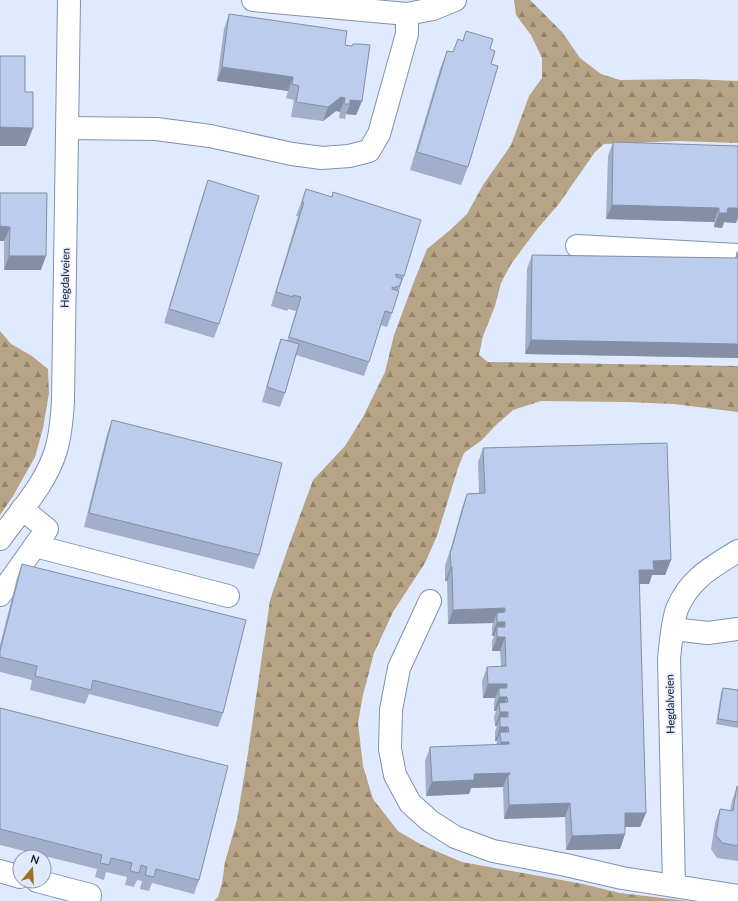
<svg xmlns="http://www.w3.org/2000/svg" width="738" height="901" font-family="Lato,sans-serif">
<defs>
<pattern id="forest-firs" width="22" height="20" patternUnits="userSpaceOnUse"><rect width="22" height="20" fill="#b7a385"/><path d="M5 1l3.5 6h-7zM16 11l3.5 6h-7z" fill="#93846c"/></pattern>
</defs>
<rect width="100%" height="100%" fill="#e0eafe"/>
<!-- forest -->
<g fill="url(#forest-firs)">
<path d="M514,0H530L562,32L580,58L601,74L620,80L692,79L738,81V143L678,141L604,144L595,152L558,205L538,228L511,264L501,283L495,306L483,336L479,355L488,362L738,366V412L674,404L626,402L541,401L513,410L495,426L482,440L464,453L458,468L437,536L425,563L393,612L374,653L363,695L358,723L363,766L373,799L398,831L422,845L462,862L583,884L620,893L688,901H214L218,897L222,883L225,862L237,820L248,753L270,600L288,548L313,480L345,446L363,417L385,372L394,335L413,284L427,249L449,231L467,214L483,185L511,145L529,96L542,78V58L531,35L516,15Z"/>
<path d="M0,331L11,344L32,356L48,369L49,393L43,428L35,457L13,496L0,515Z"/>
</g>
<g fill="none" stroke-linecap="round" stroke-linejoin="round">
<defs>
<g id="minor">
<path d="M253,0L407,14L433,9L455,0"/>
<path d="M68,128L156,129L210,136L292,154L322,158L349,156L369,151L379,134L407,34V14"/>
<path d="M577,246L738,255"/>
<path d="M0,539C20,511 46,484 56,450C61,434 62,417 63,401L69,0"/>
<path d="M35,546L228,596"/>
<path d="M0,595L47,529L22,509"/>
<path d="M430,601L399,668L391,710L390,749L395,775L410,803L430,821L455,837L493,851L566,865L622,878L738,896"/>
<path d="M673,629L708,633L738,629"/>
<path d="M0,871L20,877"/>
<path d="M37,881L90,895L89,901"/>
<path d="M674,886L669,658C671,643 672,623 677,609C689,579 712,567 738,551"/>
</g>
</defs>
<!-- minor casing -->
<use href="#minor" stroke="#8191b0" stroke-width="24"/>
<!-- minor -->
<use href="#minor" stroke="#fff" stroke-width="22"/>
</g>
<!-- wall -->
<g fill="#a1afcb">
<path d="M229,14L345,45L352,46L353,44L362,101L356,115L346,114L345,119L339,118L340,112L336,111L323,121L291,117L294,100L286,98L288,91L217,81L224,29Z"/>
<path d="M466,31L490,49L491,64L468,167L461,185L410,170L440,69L447,51L453,52L463,41Z"/>
<path d="M613,142L738,146L736,223L724,222L722,228L714,227V222L606,219L608,156Z"/>
<path d="M208,180L219,324L214,338L164,323L203,194Z"/>
<path d="M306,189L404,276L399,290L398,291L392,313L387,327L381,325L369,362L364,376L296,355L285,393L280,407L262,402L276,353L281,339L287,341L296,311L288,309L287,311L271,306L298,216H296Z"/>
<path d="M0,193L41,270H4V241Z"/>
<path d="M737,252H738V358L525,354L527,269L532,255L735,258Z"/>
<path d="M112,420L259,555L254,569L84,527L107,434Z"/>
<path d="M483,448L671,560L665,575H652L649,584H639L646,813L640,827H625V834L620,849L566,850L565,817L504,819L503,787L471,788L469,794L426,796L425,761L430,747L496,745L497,741H495V731L497,726H495L494,717L496,711H494V702L495,698H483L482,681L487,667H501L500,651H492V641L494,636H492V627L493,623L448,624L447,581H445V565L450,551L462,508L467,494L479,493L478,462Z"/>
<path d="M22,564L223,713L218,727L89,694L85,704L30,690L32,680L0,672V645L17,578Z"/>
<path d="M723,688L738,690V728L716,724L721,693Z"/>
<path d="M0,708L199,880L194,894L152,883L149,891L140,889L142,881L137,880L134,887L125,885L127,877L106,872L104,880L95,877L97,869L0,845Z"/>
<path d="M737,786L738,787V861L717,858L711,849L715,823L720,809L730,811L732,801Z"/>
</g>
<!-- shaded-wall -->
<g fill="#838fa5">
<path d="M222,67L293,77L288,91L217,81Z"/>
<path d="M341,97L345,98L340,112L336,111L323,121L328,107Z"/>
<path d="M350,100L362,101L356,115L346,114L350,104Z"/>
<path d="M0,127L33,128L26,146H0Z"/>
<path d="M612,205L719,208L714,222L606,219Z"/>
<path d="M728,208H738V218L736,223L724,222L722,228L714,227L719,213Z"/>
<path d="M0,226L10,227L4,241H0Z"/>
<path d="M9,256H46L41,270H4Z"/>
<path d="M531,340L738,344V358L525,354Z"/>
<path d="M671,560L665,575H652L649,584H634L639,570L653,561Z"/>
<path d="M451,567H452L447,581H445Z"/>
<path d="M505,608L500,622H505L500,636L497,627L494,636H492L497,622V613L493,623L448,624L453,610Z"/>
<path d="M497,637H505L500,651H492Z"/>
<path d="M488,684H507L502,697H507L502,711L499,703L496,711H494L499,697V688L495,698H483Z"/>
<path d="M500,712H508L503,726L500,717L497,726H495Z"/>
<path d="M500,727H508L503,741L500,732L497,741H495Z"/>
<path d="M501,742H509L504,756H495Z"/>
<path d="M510,773L508,778V775L503,787L471,788L469,794L426,796L432,782L474,774Z"/>
<path d="M570,803L565,817L504,819L509,805Z"/>
<path d="M625,813H646L640,827H620Z"/>
<path d="M625,834L620,849L566,850L572,836Z"/>
</g>
<!-- building -->
<g fill="#bbccec" stroke="#838fa5">
<path d="M229,14L347,31L345,45L352,46L353,44H359L370,45L362,101L350,100V104H344L345,98L341,97L328,107L296,102L299,86L292,84L293,77L222,67Z"/>
<path d="M466,31L493,39L490,49L495,51L491,64L498,66L468,167L417,152L447,51L453,52L458,39L463,41Z"/>
<path d="M0,56H25V92H33V128L0,127Z"/>
<path d="M613,142L738,146V208H728L727,213H719V208L612,205Z"/>
<path d="M208,180L259,196L219,324L169,309Z"/>
<path d="M306,189L332,197L333,192L421,220L404,276L396,274V277L402,279L399,287L396,286V288L392,287V289L399,291L392,313L385,311L369,362L289,337L301,297L293,295V297L276,292L304,202H302Z"/>
<path d="M0,193H47L46,256H9L10,227L0,226Z"/>
<path d="M737,252H738V344L531,340L532,255L737,258Z"/>
<path d="M281,339L299,344L285,393L267,387Z"/>
<path d="M112,420L282,463L259,555L89,513Z"/>
<path d="M667,443L671,560L653,561L654,570H639L646,813H625V834L572,836L570,803L509,805L508,775L510,774V773L474,774V780L432,782L430,747L509,744V742H501L500,732H509L508,727H500V717H508V712H500L499,703L508,702L507,697H499V688H507V684H488L487,667L506,666L505,637H497V627H505V622H497V613L505,612V608L453,610L452,567H451L450,551H451L467,494L485,493L483,448Z"/>
<path d="M22,564L246,620L223,713L93,680L91,690L35,676L37,666L0,657V651Z"/>
<path d="M723,688L738,690V722L718,719Z"/>
<path d="M0,708L228,766L199,880L156,869L154,877L145,875L147,867L141,865L139,873L130,871L132,863L111,858L109,865L100,863L102,855L0,829Z"/>
<path d="M737,786L738,787V846L722,843L716,835L720,809L733,811Z"/>
</g>
<g text-anchor="middle" stroke-width="3" stroke-linejoin="round" paint-order="stroke">
<!-- street labels -->
<g font-size="11" fill="#121823" stroke="#e0eafe">
<text transform="translate(65 278) rotate(-89)" y="4">Hegdalveien</text>
<text transform="translate(670 704) rotate(-91)" y="4">Hegdalveien</text>
</g>
</g>
<!-- north arrow -->
<g transform="translate(32 869) rotate(18)"><circle r="19" fill="#e0eafe" stroke="#8e96a6"/>
<path d="M0-3L7 15L0 10L-7 15Z" fill="#9c7120"/>
<text y="-6" font-size="11" font-weight="bold" text-anchor="middle" fill="#121823">N</text>
</g>
</svg>
